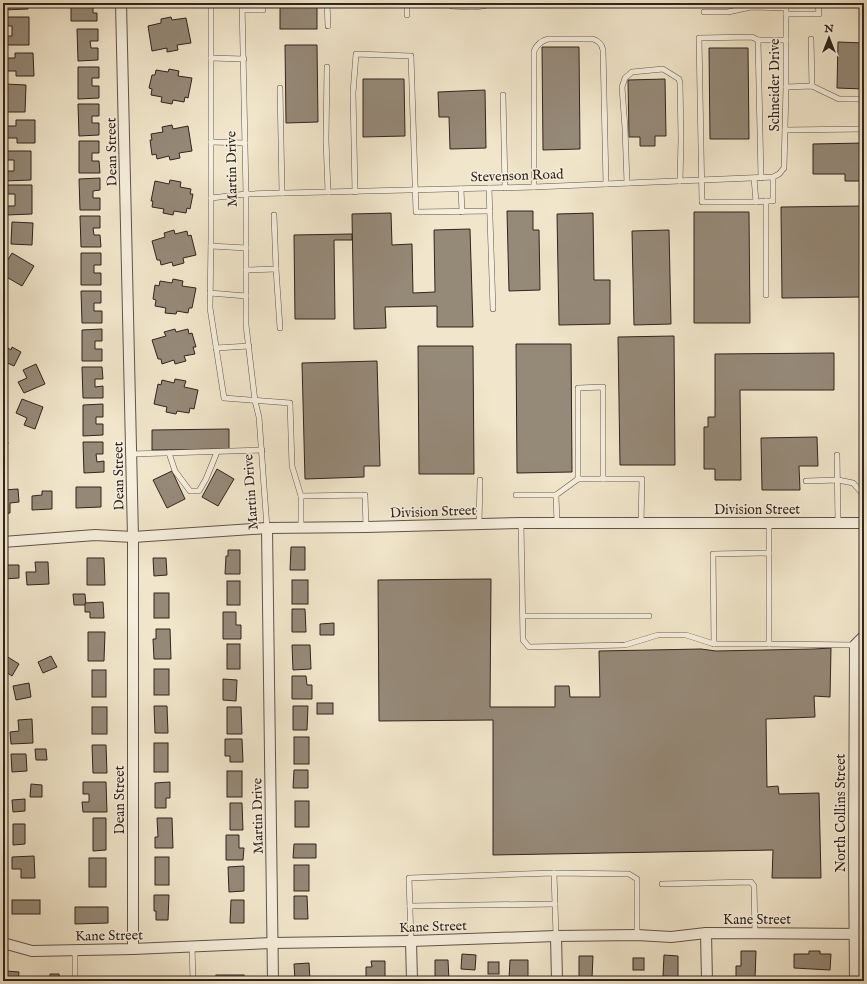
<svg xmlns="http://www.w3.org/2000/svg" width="867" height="984" font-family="'IM FELL English',serif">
<rect width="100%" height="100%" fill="#f1e6cb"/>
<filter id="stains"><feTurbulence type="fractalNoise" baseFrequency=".005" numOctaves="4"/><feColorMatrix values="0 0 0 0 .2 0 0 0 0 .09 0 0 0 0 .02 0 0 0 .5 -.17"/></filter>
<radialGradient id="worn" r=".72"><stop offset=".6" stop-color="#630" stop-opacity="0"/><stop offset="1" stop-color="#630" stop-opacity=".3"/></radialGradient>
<!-- building -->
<g fill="#958978" stroke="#31241f">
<path d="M3,3H28V9L3,10Z"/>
<path d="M71,3H93V13H97V21H71Z"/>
<rect x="280" y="3" width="37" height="26"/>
<path d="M3,17H29V45H3V36H12V26H3Z"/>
<path d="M171,17L172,20L186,18L191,43L177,45L178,50L167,52V48L152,51L148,26L161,23V19Z"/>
<path d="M77,29H98V41H90L91,48H98V60L78,61Z"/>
<path d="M838,42L864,43V89L837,88Z"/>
<path d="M285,45H317L318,122L286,123Z"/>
<path d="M542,47H579L580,149L543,150Z"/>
<path d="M709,48H748L749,139H710Z"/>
<path d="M15,53H33L34,76H16V71H3V58H15Z"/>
<path d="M78,67H99V78H92V86H99V98L78,99Z"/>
<path d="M169,69L179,71L178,76L192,78L188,98L185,97L184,102L173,100L172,104L161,102L162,97L151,95L152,89L149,88L152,75H155L156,70L168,72Z"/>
<path d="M363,79H404L405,136L363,137Z"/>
<path d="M665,79L666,136H655V146H640V137H629L628,80Z"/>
<path d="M5,84L26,85L25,112H4Z"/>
<path d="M485,90L486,148L450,149L449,117H439L438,92Z"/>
<path d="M78,104H99V116H92V123H99V135L79,136Z"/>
<path d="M16,120H35V143H17V138H5V126H16Z"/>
<path d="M172,125L173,129L188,126L192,151L179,153L180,158L170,160L169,156L157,159L156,154L152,155L150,140H152L151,134L163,132L162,127Z"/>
<path d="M79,141H99V153H92V161H99L100,173H79Z"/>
<path d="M864,143V181H845V174H813V144Z"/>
<path d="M4,151H31V180L4,181V171H14V160H4Z"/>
<path d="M100,178V190L93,191V198H100V210H80L79,179Z"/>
<path d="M170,180L181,182L180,187L191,189L190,194H193L190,209L187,208L186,213L174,211L173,215L163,213L164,209L152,207L153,201H151L155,181L169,184Z"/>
<path d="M6,185H32V214L6,215V206H15V194H6Z"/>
<path d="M864,206V297L782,298L781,207Z"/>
<path d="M507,211H533V230H539L540,290L509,291Z"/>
<path d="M694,212H749L750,323H694Z"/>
<path d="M391,213L392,245L412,244L413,293L435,292L434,230L470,229L473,327H437V306L385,307L386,328L354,329L352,214Z"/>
<path d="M593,213L594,280H610V324L559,325L557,214Z"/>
<path d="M80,216H100V228H93L94,235H100L101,247H81Z"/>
<path d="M12,222L33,223L32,245L11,244Z"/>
<path d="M174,230L175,234L187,231L188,236L191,235L196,255L183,258L184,263L173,266L172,262L161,265L160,260H157L152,241L165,237L164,233Z"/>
<path d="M669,230L671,324L634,325L632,231Z"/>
<path d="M352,234V240H334L335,319H295L294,235Z"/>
<path d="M12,253L34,266L22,286L3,275V268Z"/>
<path d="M81,253H101V265H94V273H101V285H81Z"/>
<path d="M173,279L183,281L182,286L196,288L192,308H189L188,313L177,311L176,314L165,313L166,308L155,306L156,300L153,299L155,285L159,286L160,281L172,283Z"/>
<path d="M81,291H101V303H94V311H102V323H82Z"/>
<path d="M102,329V341H95V349H102V361H82V330Z"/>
<path d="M175,329L176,332L188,329L189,334L192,333L196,347H193L195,354L184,356L186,361L175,364L174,360L162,364L161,359H158L152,340L166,336L164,332Z"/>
<path d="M674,336L675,465H620L618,337Z"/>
<path d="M516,344H571L572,472L517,473Z"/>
<path d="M3,345L11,350L12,347L21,352L14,366L3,361Z"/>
<path d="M418,346H473L474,474H419Z"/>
<path d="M834,353V390H740L741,480H715V469H704V427H708V417H715V354Z"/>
<path d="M377,361L380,466H364V477L305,479L302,363Z"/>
<path d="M862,361H864V471Z"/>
<path d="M36,364L45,384L24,393L18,382L27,378L23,370Z"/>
<path d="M82,367H102L103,379H95V387L103,386V398H83Z"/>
<path d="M175,379L186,381L184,387L198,390L194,409L190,408L189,413L177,411L176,414L166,412L167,407L154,404L158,384L161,385L162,380L174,383Z"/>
<path d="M22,399L43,407L35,429L24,425L27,418L16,413Z"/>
<path d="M103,404V417H96V424H103V435L83,436V405Z"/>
<path d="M229,429V449L152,450V430Z"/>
<path d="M5,430L8,444H3V431Z"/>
<path d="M817,437L818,466H799L800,490H762L761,438Z"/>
<path d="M83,442H103V454H96L97,462L104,461V472L84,473Z"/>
<path d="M217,469L234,479L218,506L202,497Z"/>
<path d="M172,471L185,499L167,508L153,480Z"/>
<path d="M76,487H101V507L76,508Z"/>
<path d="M18,489L19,502L10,503V513L3,514V490Z"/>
<path d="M42,491H52V509L32,510V496L42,495Z"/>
<path d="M291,547H305V570H290Z"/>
<path d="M228,550H240V574H225L226,556H228Z"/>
<path d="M87,558H104L105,585H87Z"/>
<path d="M153,558H166L167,575L154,576Z"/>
<path d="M35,562H48L49,584L27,585L26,572H36Z"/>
<path d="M3,565H19V578L3,579Z"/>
<path d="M491,579L490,707H555V686H569L570,697H600L599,651L701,649L716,651L814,649L831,648L830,697L814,696L815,717L766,719L767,787L778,786L779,794L819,793L821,878H772L773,850L493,855V720L379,721L378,580Z"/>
<rect x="292" y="580" width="16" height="24"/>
<rect x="227" y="581" width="13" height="24"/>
<rect x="154" y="593" width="15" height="25"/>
<path d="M73,594H85L86,605H74Z"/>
<path d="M103,602L104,618H90V612H85V603Z"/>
<path d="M292,609H305L306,632H292Z"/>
<path d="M223,612H236V625H241V639H223Z"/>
<path d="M334,623V635H320V624Z"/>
<path d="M156,629H170L171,659H154L153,639H156Z"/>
<path d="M88,632H105L104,661H88Z"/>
<rect x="227" y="644" width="13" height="25"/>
<path d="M292,645H310L311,669L293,670Z"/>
<path d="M3,654L19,664L12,676L3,670Z"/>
<path d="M51,656L57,667L43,673L38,662Z"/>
<rect x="154" y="669" width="15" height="26"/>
<rect x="92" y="670" width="14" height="27"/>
<path d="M292,676H306L307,685H312V699H292Z"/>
<path d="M223,679L237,680L236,701L223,700Z"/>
<path d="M29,683L31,697L16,700L13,686Z"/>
<rect x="317" y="703" width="16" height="11"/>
<path d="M154,706H167L168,733H155Z"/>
<path d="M293,706H308L307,730H293Z"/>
<rect x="92" y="707" width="15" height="27"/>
<path d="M227,707H241L242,734H227Z"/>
<path d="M32,719L33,743L11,744L10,732L19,731L18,720Z"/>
<rect x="294" y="737" width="15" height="27"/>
<path d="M225,739H242L243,762H230V756H225Z"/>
<rect x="154" y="743" width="14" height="29"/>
<path d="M92,745H106L107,773H93Z"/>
<path d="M35,749H46L47,760H36Z"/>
<path d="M11,754H26L27,771L12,772Z"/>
<path d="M294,770H308V788H293Z"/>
<rect x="227" y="771" width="15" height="26"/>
<path d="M83,782H106L107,812H83L82,802H89V794H83Z"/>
<path d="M170,782V798H166V808H155V783Z"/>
<path d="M31,784L42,785V797H30Z"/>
<path d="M25,799V811L13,812L12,800Z"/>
<rect x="295" y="801" width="14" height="26"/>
<path d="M230,803H242L243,830H230Z"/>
<path d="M93,818H106V850L93,851Z"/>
<path d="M157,818H172L173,848H155V837H158Z"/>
<path d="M13,824H25V844L13,845Z"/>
<path d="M226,835H239V848H244L243,860H226Z"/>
<path d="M294,844H316V858H293Z"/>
<path d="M34,856L35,878H21V869H12V857Z"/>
<rect x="155" y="857" width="14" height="28"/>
<rect x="89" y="858" width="17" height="29"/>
<rect x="294" y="865" width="15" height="26"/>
<path d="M244,866V891L229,892L228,867Z"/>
<path d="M154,895H169L168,920H156V911H154Z"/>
<path d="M294,896H307L308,919H294Z"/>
<rect x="12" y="900" width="28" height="14"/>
<path d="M231,900H244V923H230Z"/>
<path d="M75,907H108V923L75,924Z"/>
<path d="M741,951H756L755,979L736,978V966H741Z"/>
<path d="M809,951H820V954H831L830,970L794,968V954H809Z"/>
<path d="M462,954L476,955L475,970L461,969Z"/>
<path d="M664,955L678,956V977L663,976Z"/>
<path d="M579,956H593L592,978H579Z"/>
<rect x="633" y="958" width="11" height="12"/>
<path d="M435,960H448L449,981H435Z"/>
<path d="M510,960H528V979H509Z"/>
<path d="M371,961H385V981H372V979H366V967H372Z"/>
<rect x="488" y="962" width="11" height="12"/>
<path d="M309,963L310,981H295L294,964Z"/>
<path d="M6,971L19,972L18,981H28H6Z"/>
<path d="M50,974H59L60,981H50Z"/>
<rect x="216" y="975" width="28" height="6"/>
</g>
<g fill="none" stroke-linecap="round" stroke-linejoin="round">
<defs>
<g id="lane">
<path d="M211,3V239L210,308L224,398L290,403L292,466L301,496"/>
<path d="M242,3L246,194V325L255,401L259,417L267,528"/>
<path d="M327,3L328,26"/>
<path d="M407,3V15"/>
<path d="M452,6C465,7 479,9 492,3"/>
<path d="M243,10H263V3"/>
<path d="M704,12H728L751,7L786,8"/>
<path d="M786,14H819L818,3"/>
<path d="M811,39L812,86"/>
<path d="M211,58L244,59"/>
<path d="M327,67L326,140L328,192"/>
<path d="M786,87L812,86L839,99H864"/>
<path d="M280,88L282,193"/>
<path d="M503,95L505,188"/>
<path d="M785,130L864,129"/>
<path d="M211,142L245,143"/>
<path d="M754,178L756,202L766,201"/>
<path d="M761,178L758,40H786"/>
<path d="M627,183L625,128L622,87L625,78L632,72L663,69L679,79L680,83L681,139L680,181"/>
<path d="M534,187V51C537,44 541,41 548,39H593C599,41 602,44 603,50L606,184"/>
<path d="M489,188L493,309"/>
<path d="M461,189L462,212"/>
<path d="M355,192L353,93L356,54L411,56L416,212L490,211"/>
<path d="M211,198L246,194L534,187L773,177L779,174L784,168L786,87V3"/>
<path d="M756,202H702L699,38L752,37L758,40"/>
<path d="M211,246L246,248"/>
<path d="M276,269L280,328"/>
<path d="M246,270L276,269L274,215"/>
<path d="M210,293L246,296"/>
<path d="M766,295V201H773V177"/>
<path d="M216,348L249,346"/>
<path d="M169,453L175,471L190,491H199L206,479L217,452"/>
<path d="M132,454L262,450"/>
<path d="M837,455L838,523"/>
<path d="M578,479H642L641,524"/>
<path d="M806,481L838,480L853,483L863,494L864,523"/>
<path d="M516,495H556L557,523"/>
<path d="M556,495L578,479V388L603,387V479"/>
<path d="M521,523L523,640L529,647L625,645L658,635H686L714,644H769"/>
<path d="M769,523V644L855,645"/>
<path d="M479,524L480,480"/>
<path d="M301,528V496L365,495L366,527"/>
<path d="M523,616H649"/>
<path d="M714,644L713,554L769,553"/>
<path d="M854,855H864"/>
<path d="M554,873L556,936"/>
<path d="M662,884L751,882L754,886L755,933"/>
<path d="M410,906L555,904"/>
<path d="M411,941L409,878L554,873L629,874L637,879V935"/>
<path d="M192,946L193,981"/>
<path d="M75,950V981"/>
</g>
<g id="street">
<path d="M121,3L133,537V949"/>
<path d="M267,528L273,981"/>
<path d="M3,542L95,535L133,537L267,528L366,527L521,523H864"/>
<path d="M706,933L707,981"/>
<path d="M556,936L557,981"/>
<path d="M411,941L412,981"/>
<path d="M3,943L32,951L133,949L272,943L411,941L556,936L637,935L671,937L706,933L864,934"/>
<path d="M855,981L854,855L855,645L864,636"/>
</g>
</defs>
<!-- lane casing -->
<use href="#lane" stroke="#61544a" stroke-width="6"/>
<!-- street casing -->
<use href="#street" stroke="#61544a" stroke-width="12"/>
<!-- lane -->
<use href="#lane" stroke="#f6efdd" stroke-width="5"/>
<!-- street -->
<use href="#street" stroke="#f6efdd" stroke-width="10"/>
</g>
<g text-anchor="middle" stroke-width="3" stroke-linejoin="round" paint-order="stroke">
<!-- street labels -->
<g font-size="14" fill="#31241f" stroke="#f6efdd">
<text transform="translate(774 85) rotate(-90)" y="5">Schneider Drive</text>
<text transform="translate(111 152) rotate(-91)" y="5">Dean Street</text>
<text transform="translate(231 169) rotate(-91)" y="5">Martin Drive</text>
<text transform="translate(517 175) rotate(-2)" y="5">Stevenson Road</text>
<text transform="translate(118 476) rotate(-91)" y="5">Dean Street</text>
<text transform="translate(250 492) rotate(-94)" y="5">Martin Drive</text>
<text x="757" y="514">Division Street</text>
<text transform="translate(433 511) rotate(-2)" y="5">Division Street</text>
<text transform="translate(119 800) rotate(-90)" y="5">Dean Street</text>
<text transform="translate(840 813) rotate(-90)" y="5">North Collins Street</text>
<text transform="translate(257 816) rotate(-91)" y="5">Martin Drive</text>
<text x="757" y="924">Kane Street</text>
<text transform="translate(433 926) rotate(-2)" y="5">Kane Street</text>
<text transform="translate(109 935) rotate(-1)" y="5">Kane Street</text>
</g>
</g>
<!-- margin -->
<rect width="867" height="984" fill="none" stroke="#f1e6cb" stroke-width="16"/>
<rect x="4" y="4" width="859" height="976" fill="none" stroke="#31241f" stroke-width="2"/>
<rect x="8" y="8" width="851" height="968" fill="none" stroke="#31241f"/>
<!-- north arrow -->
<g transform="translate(829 38)" stroke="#f6efdd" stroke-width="3" paint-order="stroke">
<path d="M0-3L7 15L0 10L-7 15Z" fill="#31241f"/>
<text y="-6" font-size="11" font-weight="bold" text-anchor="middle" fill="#31241f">N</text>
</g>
<rect width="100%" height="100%" filter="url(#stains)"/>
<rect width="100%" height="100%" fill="url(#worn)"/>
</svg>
